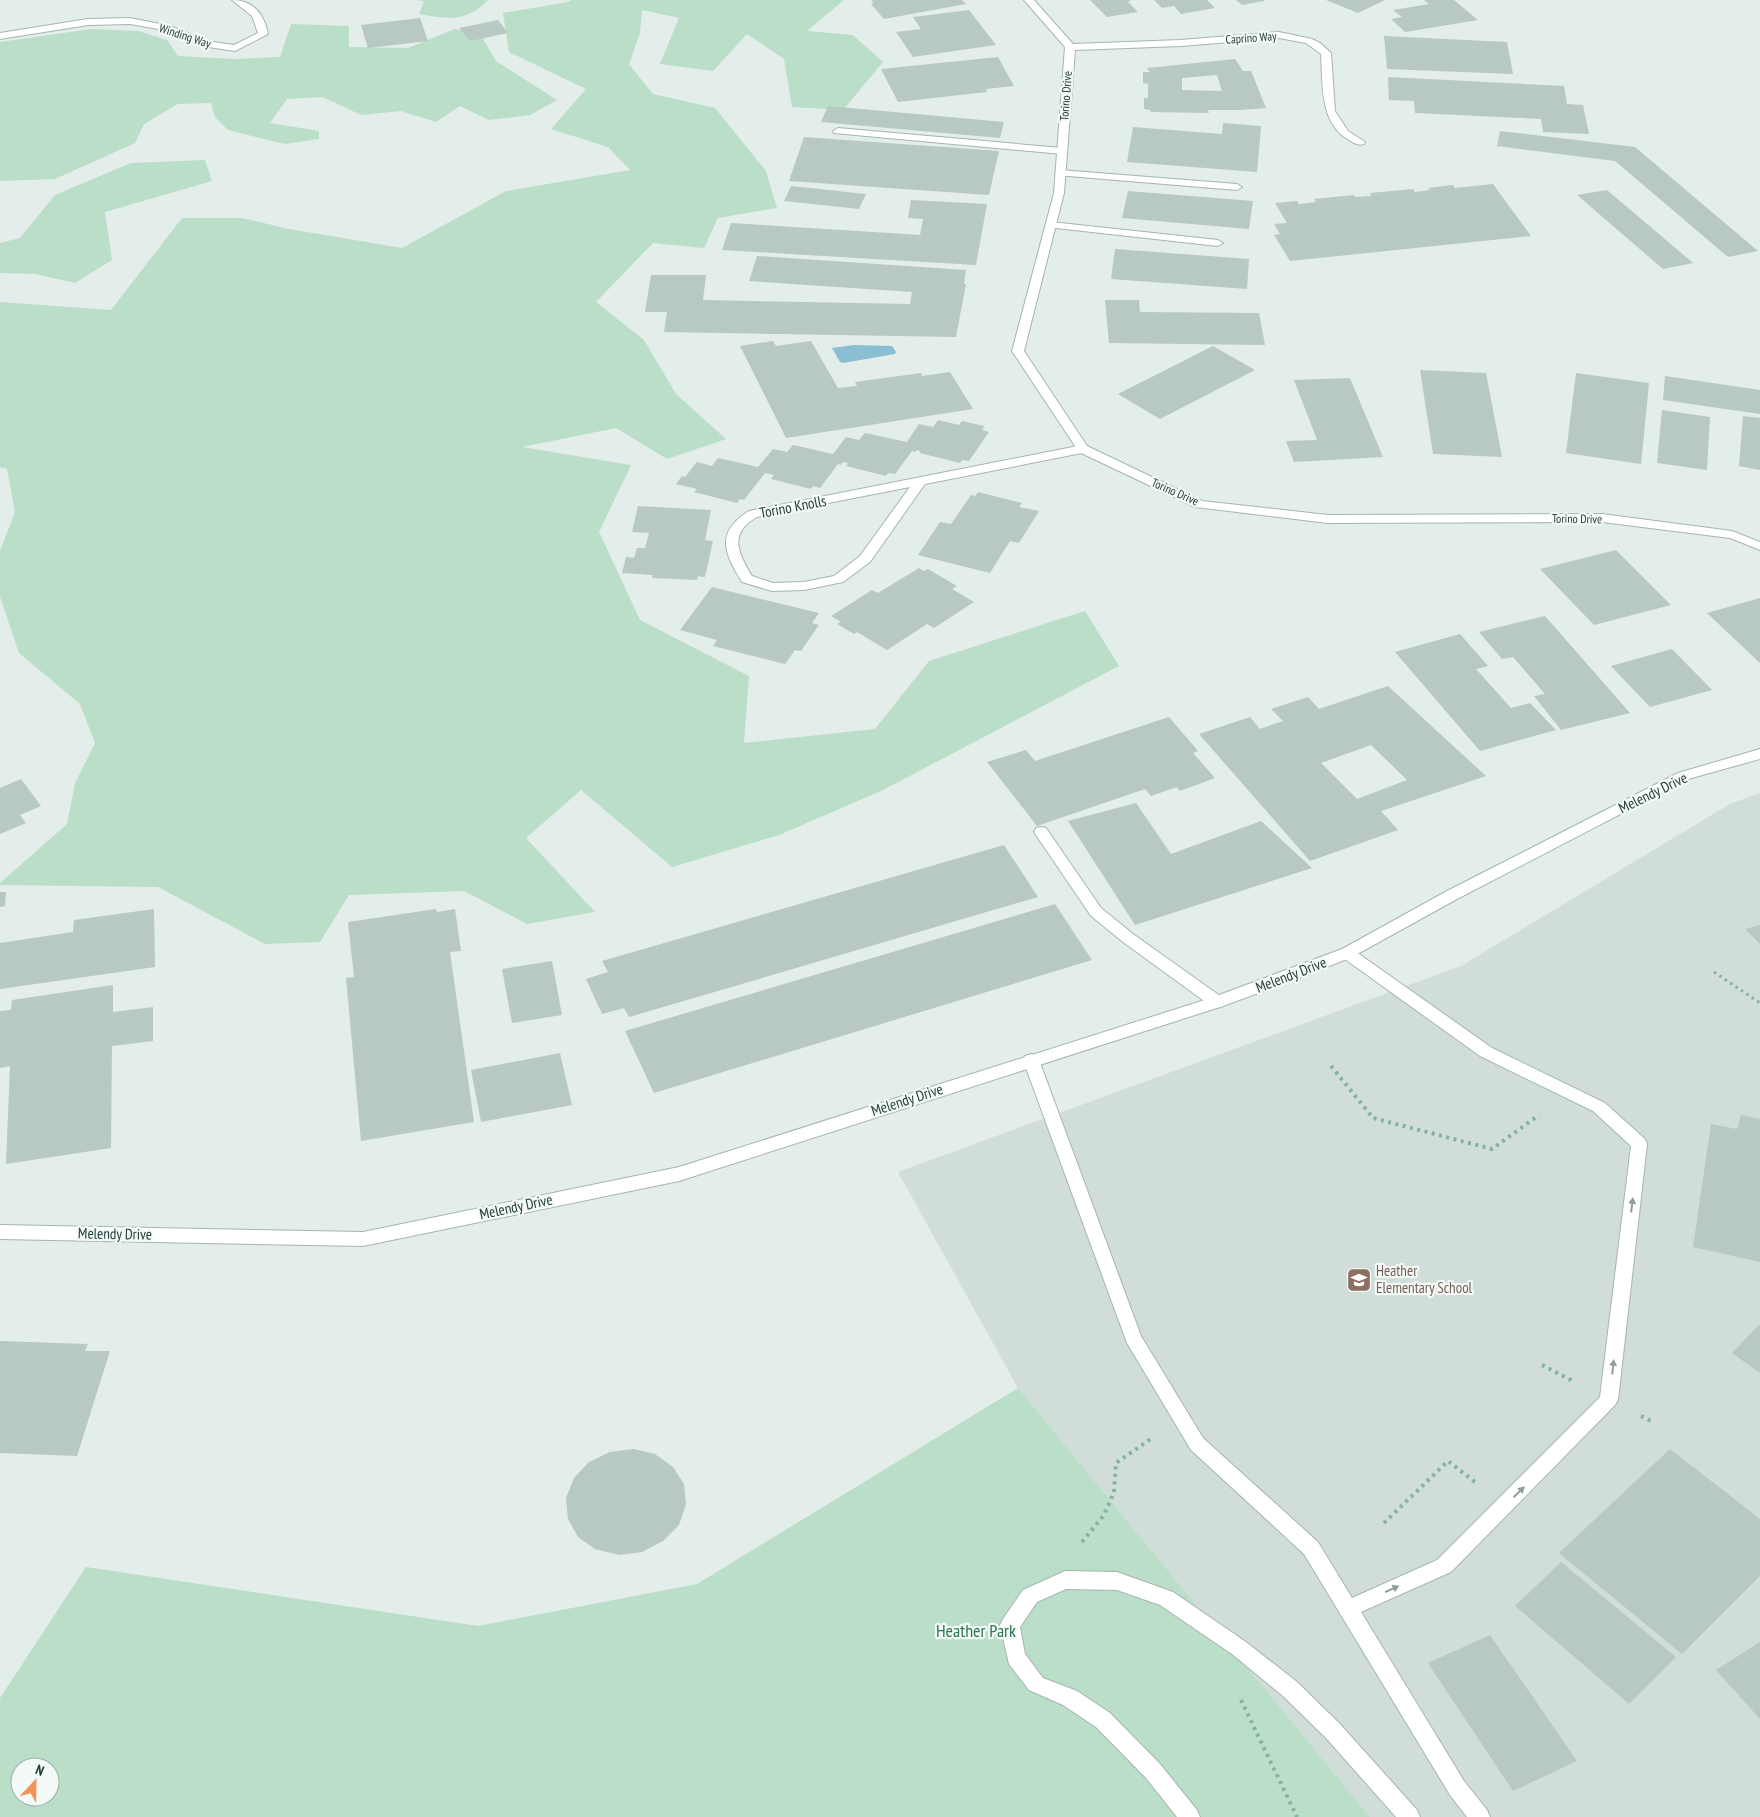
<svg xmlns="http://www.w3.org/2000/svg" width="1760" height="1817" font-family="'PT Sans Narrow',sans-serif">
<rect width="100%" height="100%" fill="#e3ede9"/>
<!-- built -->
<path fill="#d1ddd9" d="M1760,793V1817H1370L1018,1388L898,1172L1461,966L1730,804Z"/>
<!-- green -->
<g fill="#bbdec9" fill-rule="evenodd">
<path d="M416,0H488C466,23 448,19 419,14L424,1Z"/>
<path d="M571,0H844L807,31L853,35L883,62L843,110L792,107L784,59L747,34L713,71L660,64L679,18L642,10L640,33L629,64L653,94L715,108L766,171L777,208L718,218L704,248L653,243L596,302L644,340L676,394L726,439L667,459L616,428L522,447L631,465L599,532L640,620L749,676L744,743L875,729L929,661L1085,611L1119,666L883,790L779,835L672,867L581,790L526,838L595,912L527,924L464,891L349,895L320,942L265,944L158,887L0,885V883L67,824L75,783L95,743L80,704L19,653L0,597V551L15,512L7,469L0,467V302L111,310L182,218H242L289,229L402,248L506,191L630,170L608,147L551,129L586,89L509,52L503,13L568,2Z"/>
<path d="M291,24L349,26V47L408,48L455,29L481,35L496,61L557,100L530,115L489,120L460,106L436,122L401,111L361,115L323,97L287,99L270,123L319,131V139L285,144L228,130L215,117L211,103L178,104L144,124L135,143L55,179L0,181V42L91,29L138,31L167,40L178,56L235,59L280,57Z"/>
<path d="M205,160L212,181L105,212L112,260L75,283L36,274L0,273V243L20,238L55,195L131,163Z"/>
<path d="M1018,1388L1370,1817H0V1698L86,1567L478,1626L697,1584ZM20,1767H50V1797H20Z"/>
</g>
<!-- water -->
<path fill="#8abed2" d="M854,345L892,346L896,352L895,354L843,363L840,362L832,348Z"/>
<!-- building -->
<g fill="#b8c8c3" fill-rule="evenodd">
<path d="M871,0H962L966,4L884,19L871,4L874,3Z"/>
<path d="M1090,0H1131L1128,2L1138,12L1107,17Z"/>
<path d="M1154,0H1207L1215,8L1181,14L1174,6L1162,8Z"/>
<path d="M1236,0H1264V1L1242,5Z"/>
<path d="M1326,0H1385L1358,13Z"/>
<path d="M1424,0H1454L1478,20L1405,32L1391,19L1402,17L1393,10L1429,4Z"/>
<path d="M969,10L996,45L913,57L896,32L921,29L913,17Z"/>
<path d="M420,18L428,41L368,48L361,25Z"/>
<path d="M498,20L508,33L470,41L459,28Z"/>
<path d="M1384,36L1507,42L1513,74L1387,69Z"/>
<path d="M998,57L1014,86L986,89L987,92L898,102L881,69Z"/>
<path d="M1235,59L1243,71H1251L1266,108L1241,110H1208L1209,113L1151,112L1150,110L1144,109V98H1148V84L1143,83V72H1150L1147,68ZM1217,75L1222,91L1182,90V78Z"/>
<path d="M1388,77L1564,86L1567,104L1583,105L1589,134L1543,132L1541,119L1415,113L1414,101L1389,100Z"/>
<path d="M828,106L1004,122L1000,138L821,122Z"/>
<path d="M1223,123L1261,126L1257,172L1127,162L1133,127L1222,134Z"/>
<path d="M1500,131L1635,147L1758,251L1728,257L1615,161L1497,146Z"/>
<path d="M804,137L999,151L989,195L789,181Z"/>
<path d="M1493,184L1531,236L1290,261L1274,235L1280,234L1274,224L1287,223L1275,203L1297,201L1299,204L1316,202L1314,199L1354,195L1355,197L1371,196L1370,193L1413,189L1415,192L1430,190L1428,188L1453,185L1455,188Z"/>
<path d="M791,186L866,194L859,209L784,201Z"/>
<path d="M1607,190L1693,263L1663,269L1577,195Z"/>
<path d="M1128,191L1253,201L1249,229L1122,218Z"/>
<path d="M911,200L987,204L976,265L722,250L731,223L920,235L923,219L908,218Z"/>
<path d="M1115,249L1249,259L1247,289L1111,279Z"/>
<path d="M757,256L966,270L964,284H966L956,337L664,332L667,312H645L651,275H706L703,300L910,304L912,292L749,281Z"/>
<path d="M1105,300H1139L1140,312L1259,313L1265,345L1109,343Z"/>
<path d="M773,341L776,346L811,341L838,388L857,386L855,382L921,373L922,376L950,372L973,409L786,438L740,346Z"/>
<path d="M1213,346L1255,370L1160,419L1118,394Z"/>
<path d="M1420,370L1486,373L1502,457L1433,454Z"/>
<path d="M1576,373L1649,383L1641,464L1566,453Z"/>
<path d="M1665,376L1760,390V414L1663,400Z"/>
<path d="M1350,378L1383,457L1294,462L1286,441L1317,440L1294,380Z"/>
<path d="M1662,410L1710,417L1707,470L1657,463Z"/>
<path d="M1743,416L1760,418V470L1739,466Z"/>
<path d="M938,420L959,425L962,421L984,426L982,430L989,432L969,461L962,460L960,463L920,453L921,452L917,450L915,452L912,451L895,474L888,473L886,476L846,466L848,463L842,462L841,465L838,464L820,488L813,486L811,489L771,479L774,475L765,473L744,500L740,499L737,503L694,492L697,489L676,484L682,476L685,477L697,462L712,466L718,458L758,467L773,449L787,452L793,445L833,454L846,437L859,440L865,433L907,442L919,424L933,427Z"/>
<path d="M978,492L1022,503L1019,507L1039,511L1019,543L1010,541L990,573L918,555L940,522L951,524L971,495L975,496Z"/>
<path d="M638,506L711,510L705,540L713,541L705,577L698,576L697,580L652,578L653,575L622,573L626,557L634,558L637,548H645L649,533L632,532Z"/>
<path d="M1616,550L1671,605L1594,625L1540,569Z"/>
<path d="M919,568L924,571L928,569L957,586L952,589L974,602L934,628L927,624L887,650L857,632L854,634L837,624L841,622L831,616L872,590L878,593Z"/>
<path d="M712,587L819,613L812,623L819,625L801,651L795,650L785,664L713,646L717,640L680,630Z"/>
<path d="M1760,598V663L1707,613Z"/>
<path d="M1545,616L1630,713L1561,730L1534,696L1545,694L1513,657L1502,659L1479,632Z"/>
<path d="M1460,634L1488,666L1476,669L1511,708L1530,703L1556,730L1480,751L1395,652Z"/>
<path d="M1672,649L1712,690L1650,707L1611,666Z"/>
<path d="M1388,686L1486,776L1381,811L1398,830L1310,861L1199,734L1250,717L1260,729L1283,721L1271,709L1308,697L1319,709ZM1371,745L1407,780L1357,799L1321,763Z"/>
<path d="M1169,717L1198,751L1193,753L1215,778L1180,791L1177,787L1151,796L1145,789L1037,826L987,762L1026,750L1035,761Z"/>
<path d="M21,779L41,806L20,815L26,823L0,834V788Z"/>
<path d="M1136,803L1171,854L1261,821L1312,868L1135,925L1068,821Z"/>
<path d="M1004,845L1038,897L629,1017L624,1008L602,1014L586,979L608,972L602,961Z"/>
<path d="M0,892H6L5,906L0,907Z"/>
<path d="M1055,904L1092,960L654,1093L625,1031Z"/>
<path d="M154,909L155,967L0,989V943L73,932L74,920Z"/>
<path d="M436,909L437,912L455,909L461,951L450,952L474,1122L361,1141L346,978L354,977L348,922Z"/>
<path d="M1760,925V944L1745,929Z"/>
<path d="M552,961L562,1015L512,1023L502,969Z"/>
<path d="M113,985V1012L153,1007V1041L112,1046L111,1148L6,1164L10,1066L0,1068V1011L11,1010L12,1000Z"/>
<path d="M560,1053L572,1105L481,1122L471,1070Z"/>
<path d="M1741,1115L1760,1119V1262L1693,1247L1711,1124L1737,1129Z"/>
<path d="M1760,1324V1373L1732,1353Z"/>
<path d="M0,1341L88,1344L85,1351H110L77,1456L0,1453Z"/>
<path d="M634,1449L655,1454L673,1467L684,1484L686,1504L679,1525L663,1541L642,1552L619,1555L595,1549L578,1537L568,1519L566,1498L574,1478L589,1462L610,1452Z"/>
<path d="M1670,1449L1760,1519V1576L1682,1654L1559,1553Z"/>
<path d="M1561,1562L1676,1657L1629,1704L1515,1606Z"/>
<path d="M1490,1635L1577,1761L1513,1791L1428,1663Z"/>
<path d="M1760,1642V1719L1716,1670Z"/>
</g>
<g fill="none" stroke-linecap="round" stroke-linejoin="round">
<defs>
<g id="lane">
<path d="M838,128L1062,148L1067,151L1062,154L834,133L833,131Z"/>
<path d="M1060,170L1237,184L1242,187L1237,190L1056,175L1055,173Z"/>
<path d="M1051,222L1218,240L1223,243L1218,246L1047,227L1046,225Z"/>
<path d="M1083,445L1087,446L1089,449L1087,452L925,484L870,562L843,582L804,590L772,591L742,582C724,553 715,532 749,511ZM910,487L860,556L834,576L804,582L773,583L752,576C737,552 729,533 757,517Z"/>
<path d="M1041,827L1046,828L1101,908L1133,934L1223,998L1225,1002L1223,1006L1217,1008L1211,1006L1123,942L1091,916L1034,832L1036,828Z"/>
<path d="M1347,948L1352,949L1492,1048L1605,1103L1645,1139L1647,1144L1618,1400L1615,1405L1451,1572L1361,1612L1464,1781L1487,1810L1490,1817H1467L1450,1795L1304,1554L1191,1450L1127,1343L1023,1060L1025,1056L1031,1054L1037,1056L1039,1060L1141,1336L1203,1438L1318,1542L1352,1598L1437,1560L1600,1397L1631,1146L1593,1111L1480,1056L1342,957L1339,953L1342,949Z"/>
<path d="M1065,1571L1117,1572L1173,1592L1246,1642L1297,1682L1340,1724L1417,1810L1420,1817H1396L1326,1738L1283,1696L1232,1654L1160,1605L1117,1590L1066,1589L1037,1602L1020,1627L1025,1654L1043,1678L1077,1691L1110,1713L1160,1764L1197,1810L1200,1817H1177L1146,1778L1096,1727L1063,1705L1029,1690L1009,1664L1000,1625L1003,1619L1023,1590Z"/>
</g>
<g id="street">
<path d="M232,0C253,0 264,14 268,34L235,51L202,46L164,30L130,24L88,25L0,39V33L88,19L130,18L170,26L207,41L234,45L258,33L252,16Z"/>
<path d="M1024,0H1034L1073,44L1181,40L1279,32L1312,39L1320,43L1331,53L1335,111L1348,131L1365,142L1364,144C1358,146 1354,143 1349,140C1319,123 1323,84 1321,54L1306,43L1279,38L1181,46L1075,50L1064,193L1024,351L1087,446L1202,501L1328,515L1602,514L1732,531L1760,542V550L1730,538L1602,522L1328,523L1195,507L1079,452L1012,351L1054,193L1065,47Z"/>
<path d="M1760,749V759L1688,779L1457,899L1352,957L1299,978L1223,1006L679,1181L363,1246L0,1239V1225L363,1232L679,1167L1211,998L1342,949L1447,891L1678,773Z"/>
</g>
</defs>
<!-- lane casing -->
<use href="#lane" stroke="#a5b5b1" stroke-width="2"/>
<!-- street casing -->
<use href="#street" stroke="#a5b5b1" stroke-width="2"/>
<!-- path-far1 -->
<path stroke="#83b1a8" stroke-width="3" stroke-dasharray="2.5 4" stroke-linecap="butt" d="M1714,972L1760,1003"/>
<!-- path -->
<g stroke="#83b1a8" stroke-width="4" stroke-dasharray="3 4.5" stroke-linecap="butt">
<path d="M1331,1066L1373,1118L1492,1149L1539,1115"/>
<path d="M1542,1365L1573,1381"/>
<path d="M1641,1416L1651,1421"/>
<path d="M1384,1523L1448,1461L1475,1482"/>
<path d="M1082,1542L1104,1515L1114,1492L1116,1463L1152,1438"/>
<path d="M1241,1700L1297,1817"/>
</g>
<!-- lane -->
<use href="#lane" fill="#fff" fill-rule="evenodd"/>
<!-- street -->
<use href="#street" fill="#fff" fill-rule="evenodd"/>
</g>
<!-- one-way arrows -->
<defs><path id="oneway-solid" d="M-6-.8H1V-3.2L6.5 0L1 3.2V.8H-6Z" transform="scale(1.25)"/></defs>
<g fill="#909e9c">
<use href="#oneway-solid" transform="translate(1632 1205) rotate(-83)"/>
<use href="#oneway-solid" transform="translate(1613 1367) rotate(-84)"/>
<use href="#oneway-solid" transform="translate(1519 1492) rotate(-44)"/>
<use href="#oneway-solid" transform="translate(1392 1589) rotate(-24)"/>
</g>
<!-- icons -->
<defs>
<symbol id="school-square" viewBox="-11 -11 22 22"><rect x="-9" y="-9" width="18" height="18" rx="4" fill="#8d6e63" stroke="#f3f9f7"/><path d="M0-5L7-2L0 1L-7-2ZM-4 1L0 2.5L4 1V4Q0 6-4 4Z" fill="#fff"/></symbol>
</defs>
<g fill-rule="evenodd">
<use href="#school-square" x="1345" y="1266" width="28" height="28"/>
</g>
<g text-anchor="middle" stroke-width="4.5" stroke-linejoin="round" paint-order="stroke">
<!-- far-street labels -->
<g font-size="12" fill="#223e3a" stroke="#f3f9f7">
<text transform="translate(185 36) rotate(18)" y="4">Winding Way</text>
<text transform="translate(1251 38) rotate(-4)" y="4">Caprino Way</text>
<text transform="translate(1066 96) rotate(-86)" y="4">Torino Drive</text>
<text transform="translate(1175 492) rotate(24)" y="4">Torino Drive</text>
<text transform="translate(1577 519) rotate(1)" y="4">Torino Drive</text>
</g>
<!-- street labels -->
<g font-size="15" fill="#223e3a" stroke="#f3f9f7">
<text transform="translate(793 507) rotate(-11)" y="5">Torino Knolls</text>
<text transform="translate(1653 793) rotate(-26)" y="5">Melendy Drive</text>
<text transform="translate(1291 975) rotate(-21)" y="5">Melendy Drive</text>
<text transform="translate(907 1100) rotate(-18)" y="5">Melendy Drive</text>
<text transform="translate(516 1207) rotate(-12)" y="5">Melendy Drive</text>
<text transform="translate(115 1234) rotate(1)" y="5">Melendy Drive</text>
</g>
<!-- education labels -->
<g font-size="15" fill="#785e54" stroke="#f3f9f7" text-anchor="start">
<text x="1376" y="1276">Heather<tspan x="1376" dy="17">Elementary School</tspan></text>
</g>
<!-- near-park labels -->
<g font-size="18" fill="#2c7652" stroke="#f3f9f7">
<text x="976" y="1637">Heather Park</text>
</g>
</g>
<!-- north arrow -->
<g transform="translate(35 1782) rotate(22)"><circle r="24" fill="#f3f9f7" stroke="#9faeab"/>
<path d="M0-4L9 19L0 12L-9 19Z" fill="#f3935a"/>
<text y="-8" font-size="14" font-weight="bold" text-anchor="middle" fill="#223e3a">N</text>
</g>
</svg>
